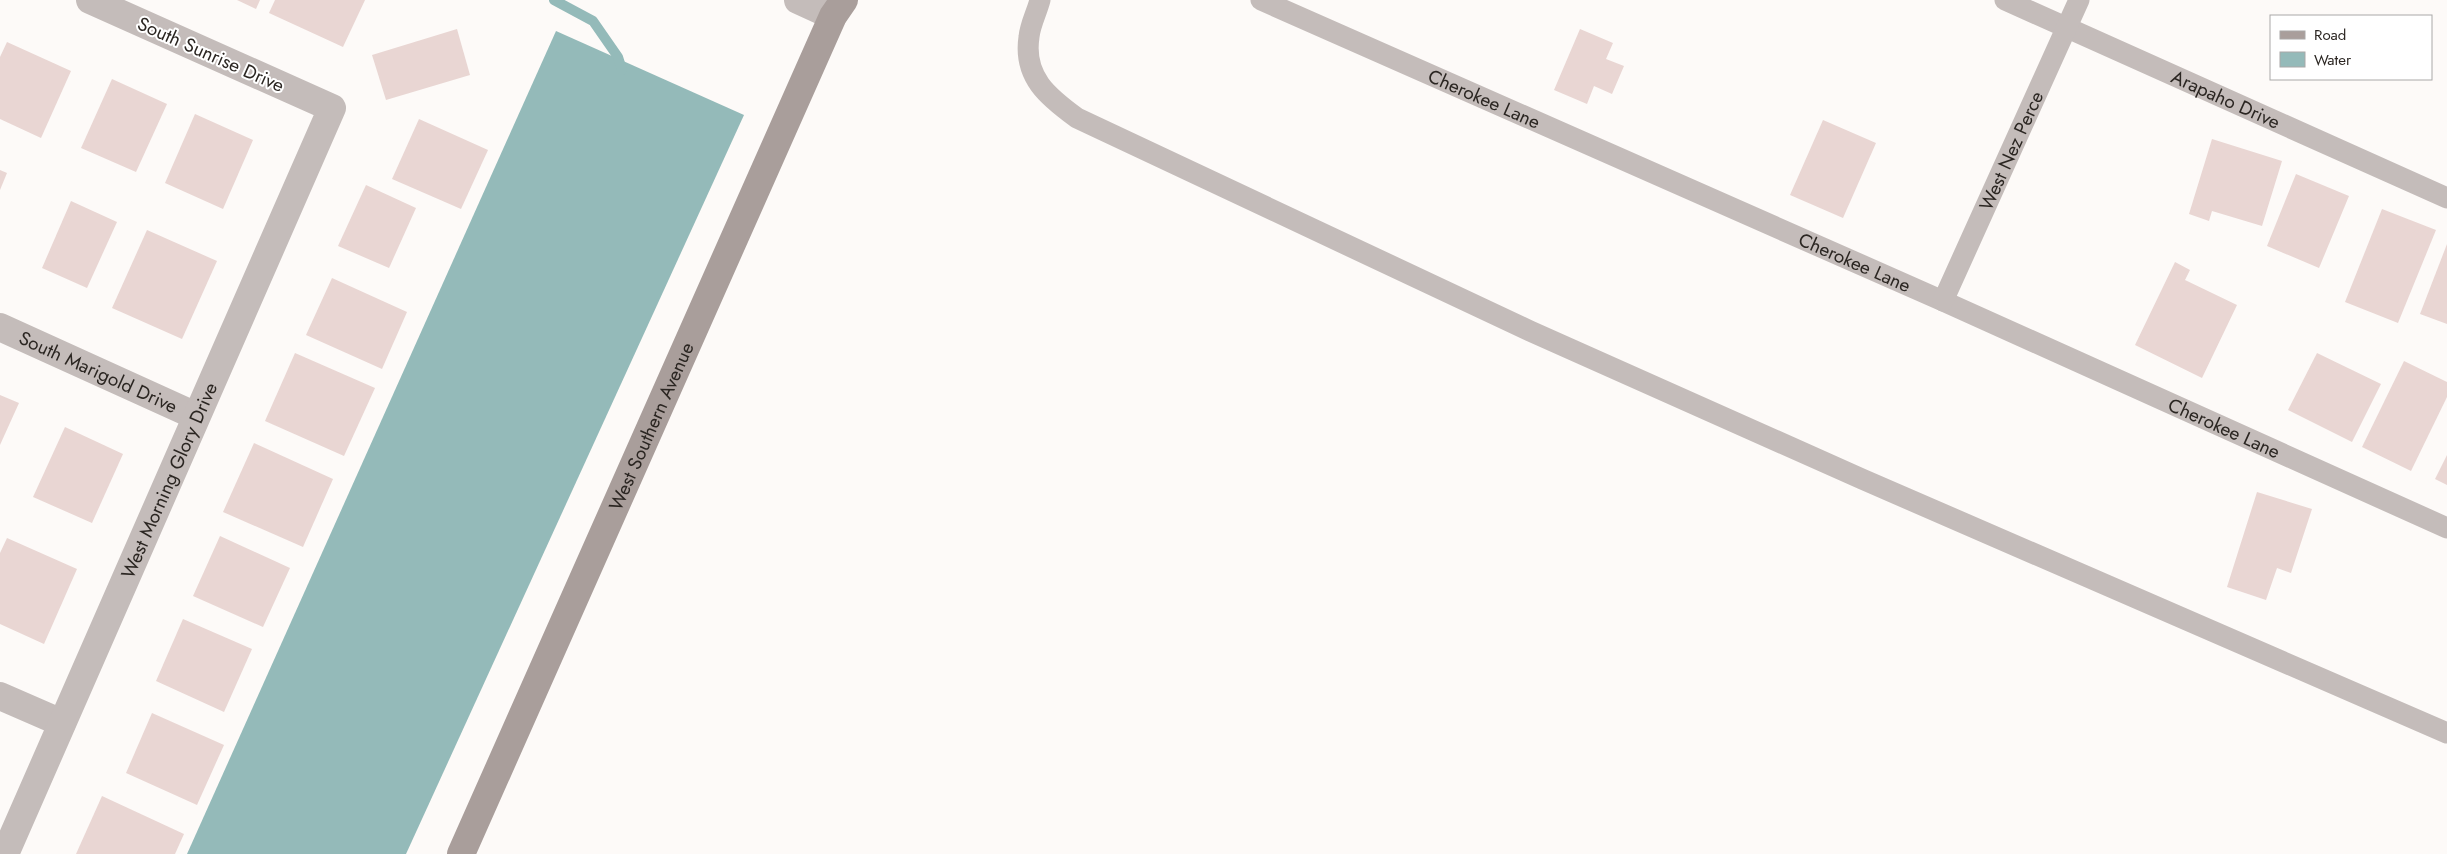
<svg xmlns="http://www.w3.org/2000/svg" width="2447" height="854" font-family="Jost,sans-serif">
<rect width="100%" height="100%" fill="#fdfaf8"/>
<!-- water -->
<path fill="#94bab9" d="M556,31L744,115L406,854H187Z"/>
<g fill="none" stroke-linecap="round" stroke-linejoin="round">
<!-- stream -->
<path stroke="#94bab9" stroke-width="10" d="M554,0L593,21L618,57L622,70"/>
</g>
<!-- building -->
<g fill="#e9d6d3">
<path d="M237,0H260L256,9Z"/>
<path d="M275,0H365L343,47L269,13Z"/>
<path d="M457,29L470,75L386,100L372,55Z"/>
<path d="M1580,29L1613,43L1606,59L1624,66L1612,94L1594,86L1587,104L1554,90Z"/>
<path d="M7,42L71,71L41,138L0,119V57Z"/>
<path d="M112,79L167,104L136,172L81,148Z"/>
<path d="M195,114L253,140L223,209L165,183Z"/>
<path d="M419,119L488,150L461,209L392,179Z"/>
<path d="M1823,120L1876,143L1843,218L1790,195Z"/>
<path d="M2212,139L2282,161L2262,226L2212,211L2209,221L2189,214Z"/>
<path d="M0,170L7,173L0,190Z"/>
<path d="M2296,174L2349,196L2319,268L2267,246Z"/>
<path d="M366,185L416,208L389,268L338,246Z"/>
<path d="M71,201L117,222L87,288L42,268Z"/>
<path d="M2382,209L2436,230L2398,323L2345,302Z"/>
<path d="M147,230L217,261L182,339L112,308Z"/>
<path d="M2447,244V324L2420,314Z"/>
<path d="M2175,262L2190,270L2185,280L2237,305L2202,378L2135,345Z"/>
<path d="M332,278L407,312L382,369L306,335Z"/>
<path d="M295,353L375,388L344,456L265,421Z"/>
<path d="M2317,353L2381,384L2352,442L2288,410Z"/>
<path d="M2404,361L2447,382V397L2411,471L2362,447Z"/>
<path d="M0,395L19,403L0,445Z"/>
<path d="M65,427L123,454L92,523L33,497Z"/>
<path d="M254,443L333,479L303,547L223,512Z"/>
<path d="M2447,455V485L2435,479Z"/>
<path d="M2257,492L2312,509L2291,573L2277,568L2266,600L2227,587Z"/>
<path d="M220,536L290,568L263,627L193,596Z"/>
<path d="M7,538L77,569L44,644L0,624V553Z"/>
<path d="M183,619L252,649L224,712L156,681Z"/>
<path d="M152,713L224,745L197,805L126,773Z"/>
<path d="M102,796L184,834L175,854H76Z"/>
</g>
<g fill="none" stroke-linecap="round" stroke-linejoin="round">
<!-- lane -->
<g stroke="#c4bcba" stroke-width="21">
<path d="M1040,0C1037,12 1030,25 1029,37C1023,77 1048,97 1077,118L1530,331L1862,479L2447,733"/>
<path id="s1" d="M1261,0L1943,301L2447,528"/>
<path id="s2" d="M2005,0L2447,198"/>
<path id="s3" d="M1943,301L2079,0"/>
</g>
<!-- street -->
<g stroke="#c4bcba" stroke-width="28">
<path d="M798,0L833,16"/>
<path id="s4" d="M0,327L196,416"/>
<path d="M0,696L62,723"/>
<path id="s5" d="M5,854L332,108L90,0"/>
</g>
<!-- secondary -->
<path stroke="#a99e9b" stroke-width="28" id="s6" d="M461,854L833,16L844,0"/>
</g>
<g text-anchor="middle" stroke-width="4" stroke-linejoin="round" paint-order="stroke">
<!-- street labels -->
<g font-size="19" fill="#2b2622" stroke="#fff">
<text transform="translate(211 54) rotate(24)" y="7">South Sunrise Drive</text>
<text dy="7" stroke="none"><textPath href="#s1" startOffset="244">Cherokee Lane</textPath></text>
<text dy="7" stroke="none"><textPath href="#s2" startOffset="242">Arapaho Drive</textPath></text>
<text dy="7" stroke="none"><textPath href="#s3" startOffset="165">West Nez Perce</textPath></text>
<text dy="7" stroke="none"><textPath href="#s1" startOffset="649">Cherokee Lane</textPath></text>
<text dy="7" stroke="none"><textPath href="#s4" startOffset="108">South Marigold Drive</textPath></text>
<text dy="7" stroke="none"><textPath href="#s6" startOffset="468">West Southern Avenue</textPath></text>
<text dy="7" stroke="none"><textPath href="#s1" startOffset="1054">Cherokee Lane</textPath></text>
<text dy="7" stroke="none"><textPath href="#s5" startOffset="408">West Morning Glory Drive</textPath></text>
</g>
</g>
<!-- legend -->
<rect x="2270" y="15" width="162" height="65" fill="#ffffff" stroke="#aaa8a7"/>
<rect x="2280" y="31" width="25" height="8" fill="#a99e9b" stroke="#aaa8a7"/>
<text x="2314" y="40" font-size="15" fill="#2b2622">Road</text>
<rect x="2280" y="52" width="25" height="15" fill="#94bab9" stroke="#aaa8a7"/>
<text x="2314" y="65" font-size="15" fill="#2b2622">Water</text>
</svg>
